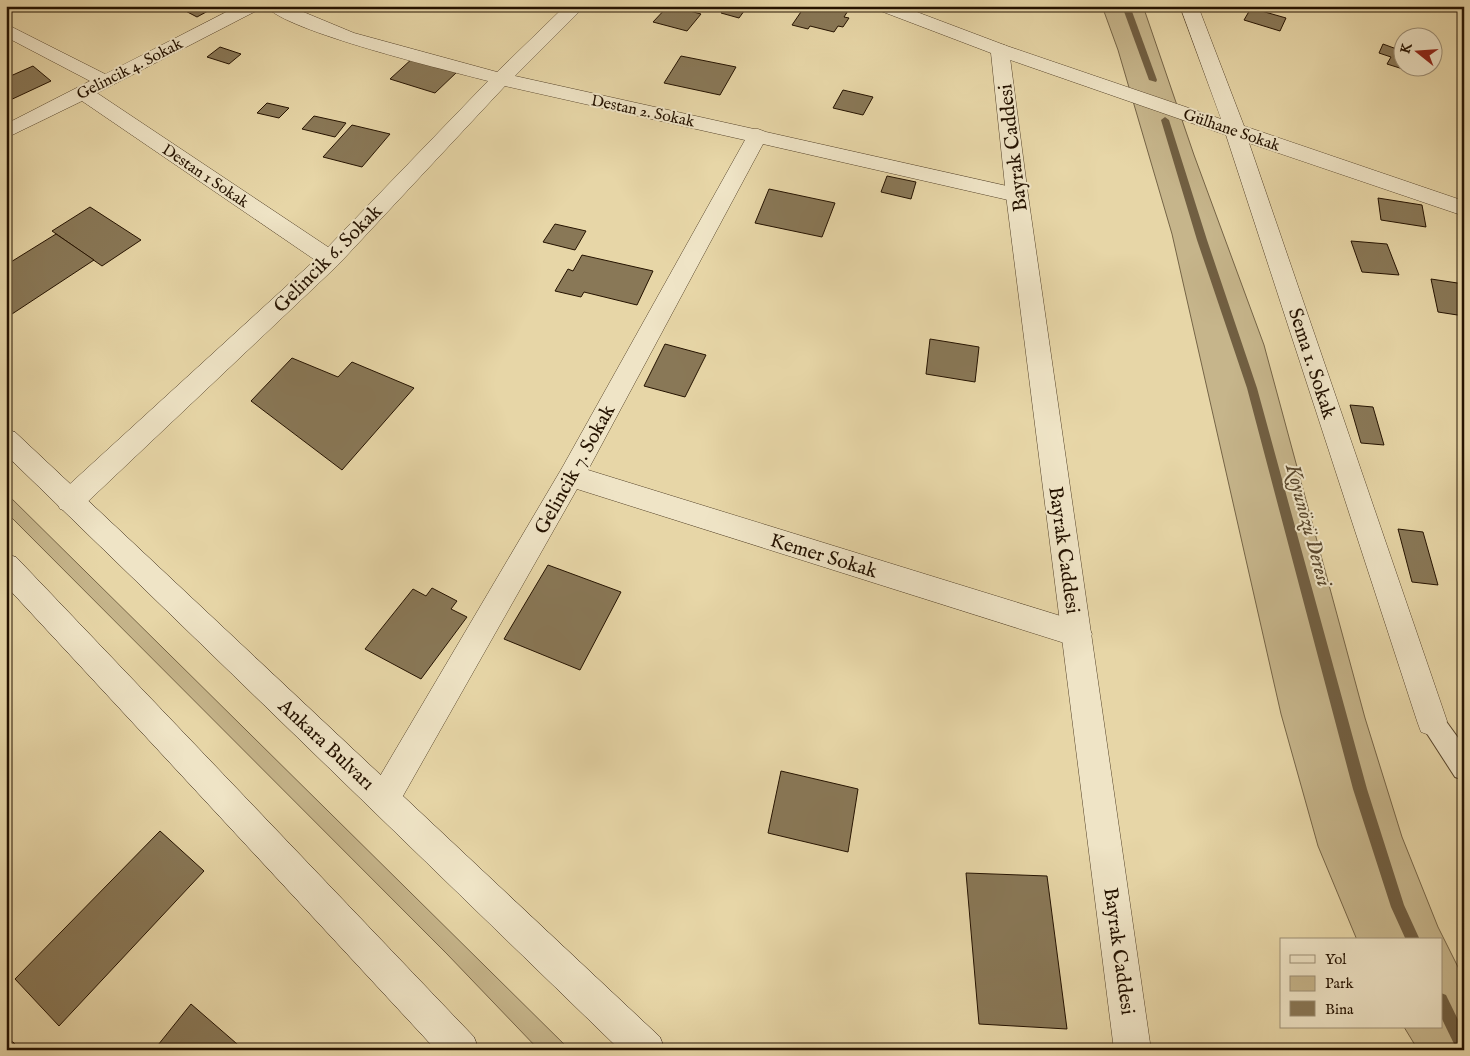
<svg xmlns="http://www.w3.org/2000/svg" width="1470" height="1056" font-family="'IM FELL English',serif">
<rect width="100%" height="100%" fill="#e7d6a7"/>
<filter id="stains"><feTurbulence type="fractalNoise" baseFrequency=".004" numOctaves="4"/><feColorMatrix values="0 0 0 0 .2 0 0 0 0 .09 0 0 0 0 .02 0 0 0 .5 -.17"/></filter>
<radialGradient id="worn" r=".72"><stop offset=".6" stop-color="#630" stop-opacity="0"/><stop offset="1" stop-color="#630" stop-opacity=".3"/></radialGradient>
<!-- green -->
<g fill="#c6b58b" stroke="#756446">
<path d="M1102,6H1143L1194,155L1264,345L1365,718L1402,837L1438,927L1464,979V1050H1418L1404,1027H1441V940H1357L1318,846L1281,714L1172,234L1118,50Z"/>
<path d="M6,493L570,1050H539L447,954L6,512Z"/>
</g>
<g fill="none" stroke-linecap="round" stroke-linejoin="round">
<!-- stream -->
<g fill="#715f42" fill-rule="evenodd">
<path d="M1122,6H1130L1157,80L1156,82L1149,80Z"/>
<path d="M1165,117L1169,120L1207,240L1257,388L1367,789L1404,905L1420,940H1406L1391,907L1353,789L1247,388L1197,240L1161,120Z"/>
<path d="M1441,993L1446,995L1464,1032V1050H1457L1441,1017Z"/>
</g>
</g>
<!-- building -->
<g fill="#897857" stroke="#241200">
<path d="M176,6H217L197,17Z"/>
<path d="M668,6H671L701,14L687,31L653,22Z"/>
<path d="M726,6H745L747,7L739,18L721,13Z"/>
<path d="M805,6H851L844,17L849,18L843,27L838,26L834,32L810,26L808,29L792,25Z"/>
<path d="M1251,8L1286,18L1280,31L1244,20Z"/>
<path d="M1383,44L1402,51V68H1407L1406,70L1387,64L1391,57L1379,53Z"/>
<path d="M220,47L241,54L229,64L207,57Z"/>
<path d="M681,56L736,67L720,95L664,83Z"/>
<path d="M414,57L458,71L435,93L390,79Z"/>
<path d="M33,66L51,81L6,102V78Z"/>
<path d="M843,90L873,97L863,115L833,108Z"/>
<path d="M267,103L289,108L279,118L257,113Z"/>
<path d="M314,116L346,123L335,137L302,129Z"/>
<path d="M352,125L390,134L362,167L323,157Z"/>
<path d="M887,176L916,182L911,199L881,192Z"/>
<path d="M769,189L835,203L822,237L755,223Z"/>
<path d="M1378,198L1422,205L1426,227L1381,220Z"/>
<path d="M90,207L141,240L102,266L52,231Z"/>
<path d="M555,224L586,231L575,250L543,242Z"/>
<path d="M56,234L94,260L12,314L6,310V265Z"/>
<path d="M1351,241L1387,244L1399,275L1362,272Z"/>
<path d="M582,255L653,271L637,305L584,292L581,297L555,291L568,269L573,271Z"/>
<path d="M1431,279L1464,284V316L1438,312Z"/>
<path d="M930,339L979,347L975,382L926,374Z"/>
<path d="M665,344L706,355L685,397L644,386Z"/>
<path d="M292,358L338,377L352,362L414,388L342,470L251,401Z"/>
<path d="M1350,405L1373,407L1384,445L1361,443Z"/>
<path d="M1398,529L1423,532L1438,585L1412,582Z"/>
<path d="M548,565L621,592L580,670L504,639Z"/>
<path d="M432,588L457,601L451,609L467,617L421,679L365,649L413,589L426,596Z"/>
<path d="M781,771L858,789L848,852L768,833Z"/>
<path d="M160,831L204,871L59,1026L15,979Z"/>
<path d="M966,873L1047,876L1067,1029L979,1024Z"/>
<path d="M191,1004L244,1050H154Z"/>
<path d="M10,1039L21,1050H6V1043Z"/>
</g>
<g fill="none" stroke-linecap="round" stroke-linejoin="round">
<defs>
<path id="service" d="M1432,709L1440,713L1464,746V780L1455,777L1424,729L1420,721L1424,713Z"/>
<g id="minor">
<path d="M238,6H261L258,10L97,93L328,247L488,81C450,71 284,31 266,6H289L354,33L497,72L565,6H585L515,76L754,129H758L766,132L1025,190L1028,195L1025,200L1017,202L763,144L588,470L1077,621L1087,624L1092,634L1087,644L1077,647L577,489L395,810L384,815L373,810L368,799L373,788L562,468L745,140L505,86L338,265L80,509L70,512L60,509L56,501L60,493L315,260L82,101L6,138V124L90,81L6,37V24L105,74Z"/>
<path d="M1180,6H1198L1244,126L1464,201V216L1249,143L1447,721L1443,732L1432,736L1421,732L1417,721L1226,135L993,54L991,50L993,46L1000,44L1007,46L1221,119Z"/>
<path d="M1448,6H1464V13L1451,10Z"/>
</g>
<path id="tertiary" d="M875,6H901L1007,46L1009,50L1028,195L1151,1050H1114L1006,195L991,53L878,10Z"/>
<g id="secondary">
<path d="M6,429L15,432L660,1037L665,1050H620L6,455Z"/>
<path d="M6,554L16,557L474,1037L479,1050H436L6,586Z"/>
</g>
</defs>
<!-- service casing -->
<use href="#service" stroke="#55432a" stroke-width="2"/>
<!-- minor casing -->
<use href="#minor" stroke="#55432a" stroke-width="1"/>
<!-- tertiary casing -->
<use href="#tertiary" stroke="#55432a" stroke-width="1"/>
<!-- secondary casing -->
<use href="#secondary" stroke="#241200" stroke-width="1"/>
<!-- service -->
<use href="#service" fill="#efe4c6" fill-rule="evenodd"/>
<!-- minor -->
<use href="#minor" fill="#efe4c6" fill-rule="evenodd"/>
<!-- tertiary -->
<use href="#tertiary" fill="#efe4c6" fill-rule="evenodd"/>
<!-- secondary -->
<use href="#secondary" fill="#efe4c6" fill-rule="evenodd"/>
</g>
<g text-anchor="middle" stroke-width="4" stroke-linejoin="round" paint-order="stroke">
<!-- far-street labels -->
<g font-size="16" fill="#241200" stroke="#efe4c6">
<text transform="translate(129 68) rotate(-27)" y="6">Gelincik 4. Sokak</text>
<text transform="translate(643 110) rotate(12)" y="6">Destan 2. Sokak</text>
<text transform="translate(1232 129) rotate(19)" y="6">Gülhane Sokak</text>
<text transform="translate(206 175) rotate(34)" y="6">Destan 1 Sokak</text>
</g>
<!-- street labels -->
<g font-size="20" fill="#241200" stroke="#efe4c6">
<text transform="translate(1012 148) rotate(-97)" y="7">Bayrak Caddesi</text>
<text transform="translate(327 258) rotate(-45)" y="7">Gelincik 6. Sokak</text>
<text transform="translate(1313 363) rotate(72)" y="7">Sema 1. Sokak</text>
<text transform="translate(574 469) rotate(-61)" y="7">Gelincik 7. Sokak</text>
<text transform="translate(1065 550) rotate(82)" y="7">Bayrak Caddesi</text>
<text transform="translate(824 555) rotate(17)" y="7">Kemer Sokak</text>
<text transform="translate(327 744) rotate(43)" y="7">Ankara Bulvarı</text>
<text transform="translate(1120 951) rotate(82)" y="7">Bayrak Caddesi</text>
</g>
<!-- water labels -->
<g font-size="21" font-style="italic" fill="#58462c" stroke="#efe4c6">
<text transform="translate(1309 525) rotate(75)" y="7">Koyunözü Deresi</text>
</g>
</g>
<!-- margin -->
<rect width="1470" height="1056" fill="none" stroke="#e7d6a7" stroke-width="25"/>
<rect x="8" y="8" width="1455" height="1041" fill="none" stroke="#241200" stroke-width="2.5"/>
<rect x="12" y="12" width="1445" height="1031" fill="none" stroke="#241200"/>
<!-- legend -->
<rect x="1280" y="938" width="162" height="90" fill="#efe4c6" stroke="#9e9077"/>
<rect x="1290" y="955" width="25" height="8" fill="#efe4c6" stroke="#9e9077"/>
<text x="1325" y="964" font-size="15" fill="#241200">Yol</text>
<rect x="1290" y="976" width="25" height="15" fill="#c6b58b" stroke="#9e9077"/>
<text x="1325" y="988" font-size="15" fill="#241200">Park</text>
<rect x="1290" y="1001" width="25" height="15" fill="#897857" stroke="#9e9077"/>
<text x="1325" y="1014" font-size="15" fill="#241200">Bina</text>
<!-- north arrow -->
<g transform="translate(1418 52) rotate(287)"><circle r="24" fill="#efe4c6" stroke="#9e9077"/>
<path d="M0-4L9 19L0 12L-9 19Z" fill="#8f2418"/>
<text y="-8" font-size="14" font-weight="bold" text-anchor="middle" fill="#241200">K</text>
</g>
<rect width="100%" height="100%" filter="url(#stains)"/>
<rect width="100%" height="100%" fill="url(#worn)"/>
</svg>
